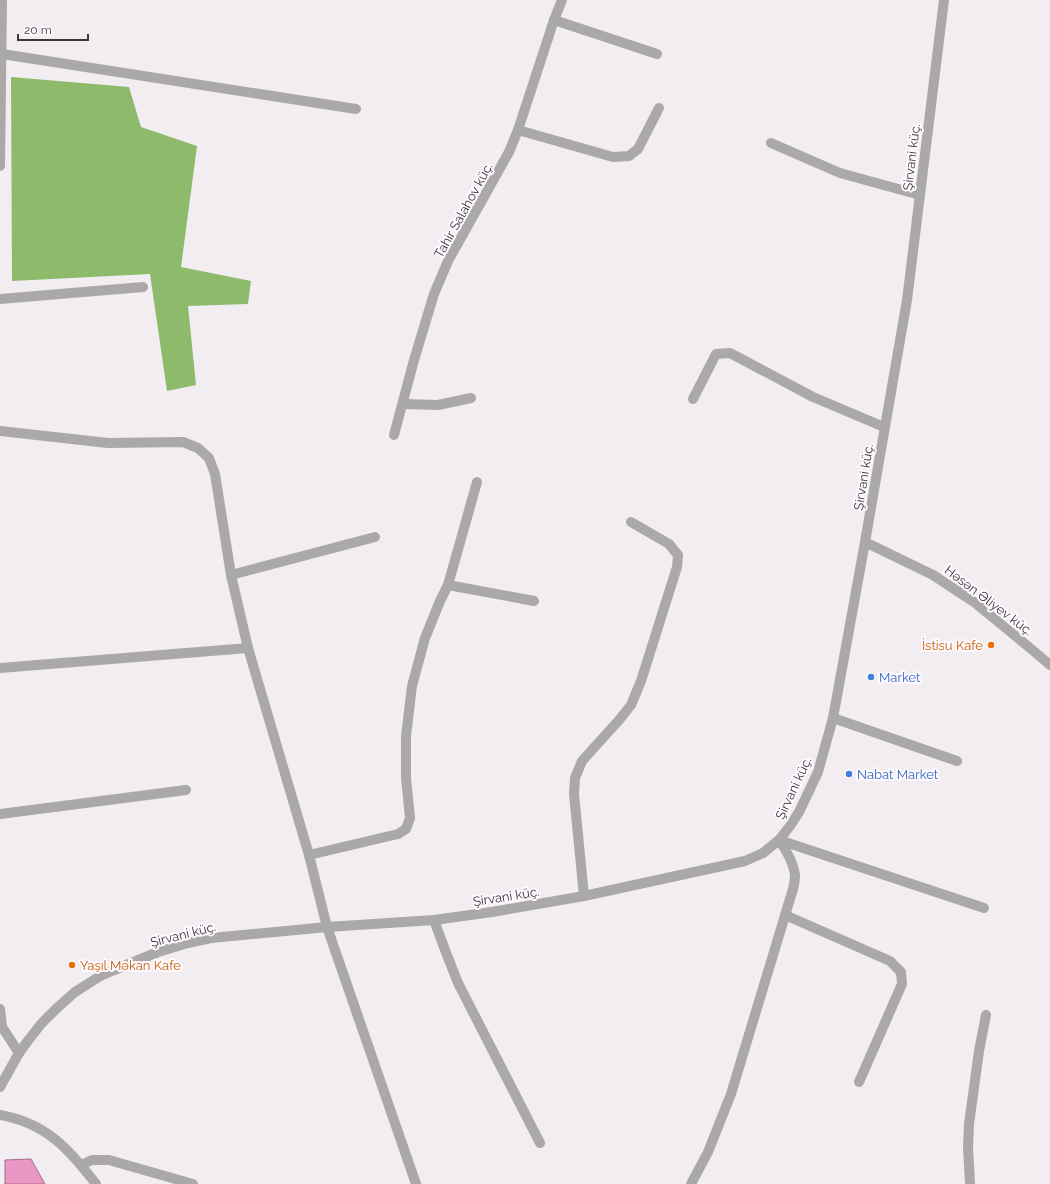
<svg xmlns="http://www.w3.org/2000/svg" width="1050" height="1184" font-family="Raleway,sans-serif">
<rect width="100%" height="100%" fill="#f1edf1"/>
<!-- forest -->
<path fill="#8eba6c" d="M11,77L129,87L141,127L197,146L181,267L251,281L248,304L188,306L196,385L167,391L150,274L12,281Z"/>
<!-- building -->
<path fill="#eb97c6" stroke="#a46a8b" d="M31,1159L45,1184H5V1160Z"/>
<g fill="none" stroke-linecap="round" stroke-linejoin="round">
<!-- street -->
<g stroke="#aaa8a8" stroke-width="10">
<path d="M554,20L657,54"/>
<path d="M2,54L356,109"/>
<path d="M518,130L613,157L629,156L638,149L659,108"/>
<path d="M771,143L840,173L920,195"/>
<path d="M0,166L2,0"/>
<path d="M0,299L143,287"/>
<path d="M693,399L716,354L730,353L813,397L884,427"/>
<path d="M403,404L438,405L471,398"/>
<path d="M0,431L108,443L183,442L198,448L209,458L215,474L231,575L248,648L309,855L327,927L416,1184"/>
<path d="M394,435L414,360L434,294L448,261L509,152L518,130L554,20L562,0"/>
<path d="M865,542L933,575L974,602L1030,648L1050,665"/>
<path d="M231,575L375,537"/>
<path d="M448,585L477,482"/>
<path d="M0,668L248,648"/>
<path d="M833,718L957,761"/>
<path d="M0,814L186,790"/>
<path d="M779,840L984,908"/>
<path d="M309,855L398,834L406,829L410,818L406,778V736L412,686L425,638L440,601L448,585L534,601"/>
<path d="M584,896L574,794L575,778L582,761L620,719L631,705L641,681L677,567L678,555L669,544L631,522"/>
<path d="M785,915L890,961L901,972L902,984L859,1082"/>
<path d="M434,920L445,950L458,983L540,1143"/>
<path d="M0,1009L2,1027L19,1053"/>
<path d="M0,1087L19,1053L27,1042L41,1024L57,1008L75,992L102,975L158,952L188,943L211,938L327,927L434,920L492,912L584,896L745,861L763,853L779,840L790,826L799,812L818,772L833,718L865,542L907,300L944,0"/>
<path d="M0,1115C46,1123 69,1149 96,1184"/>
<path d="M81,1165L92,1160H109L193,1184"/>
<path d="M691,1184L708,1152L731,1094L793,889C794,885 795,880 795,876C794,863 786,850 779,840"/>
<path d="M970,1184L968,1147L969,1124L979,1051L986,1015"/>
</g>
</g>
<!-- markers -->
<g fill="#e8710a" stroke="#fefaff" stroke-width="1.5">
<circle cx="991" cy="645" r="4"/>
<circle cx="72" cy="965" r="4"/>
</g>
<g fill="#3f7fe0" stroke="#fefaff" stroke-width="1.5">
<circle cx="871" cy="677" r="4"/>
<circle cx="849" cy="774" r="4"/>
</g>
<g text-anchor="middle" stroke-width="4" stroke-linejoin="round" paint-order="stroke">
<!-- street labels -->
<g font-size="13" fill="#3a383a" stroke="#fefaff">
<text transform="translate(911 157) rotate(-83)" y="5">Şirvani küç.</text>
<text transform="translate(463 210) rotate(-61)" y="5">Tahir Salahov küç.</text>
<text transform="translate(863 477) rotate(-81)" y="5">Şirvani küç.</text>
<text transform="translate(989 600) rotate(37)" y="5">Həsən Əliyev küç.</text>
<text transform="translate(793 788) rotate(-65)" y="5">Şirvani küç.</text>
<text transform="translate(506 896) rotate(-9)" y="5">Şirvani küç.</text>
<text transform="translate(183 934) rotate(-14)" y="5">Şirvani küç.</text>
</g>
<!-- food labels -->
<g font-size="13" fill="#c56008" stroke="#fefaff" text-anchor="end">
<text x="983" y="650">İstisu Kafe</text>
<text x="80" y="970" text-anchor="start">Yaşıl Məkan Kafe</text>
</g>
<!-- shop labels -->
<g font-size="13" fill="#366cbe" stroke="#fefaff" text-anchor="start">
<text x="879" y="682">Market</text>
<text x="857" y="779">Nabat Market</text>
</g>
</g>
<!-- scale -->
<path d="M18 34v6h70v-6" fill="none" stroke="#3a383a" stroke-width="2"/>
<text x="24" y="34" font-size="12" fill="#3a383a" stroke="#fefaff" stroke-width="3" paint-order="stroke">20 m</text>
</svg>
